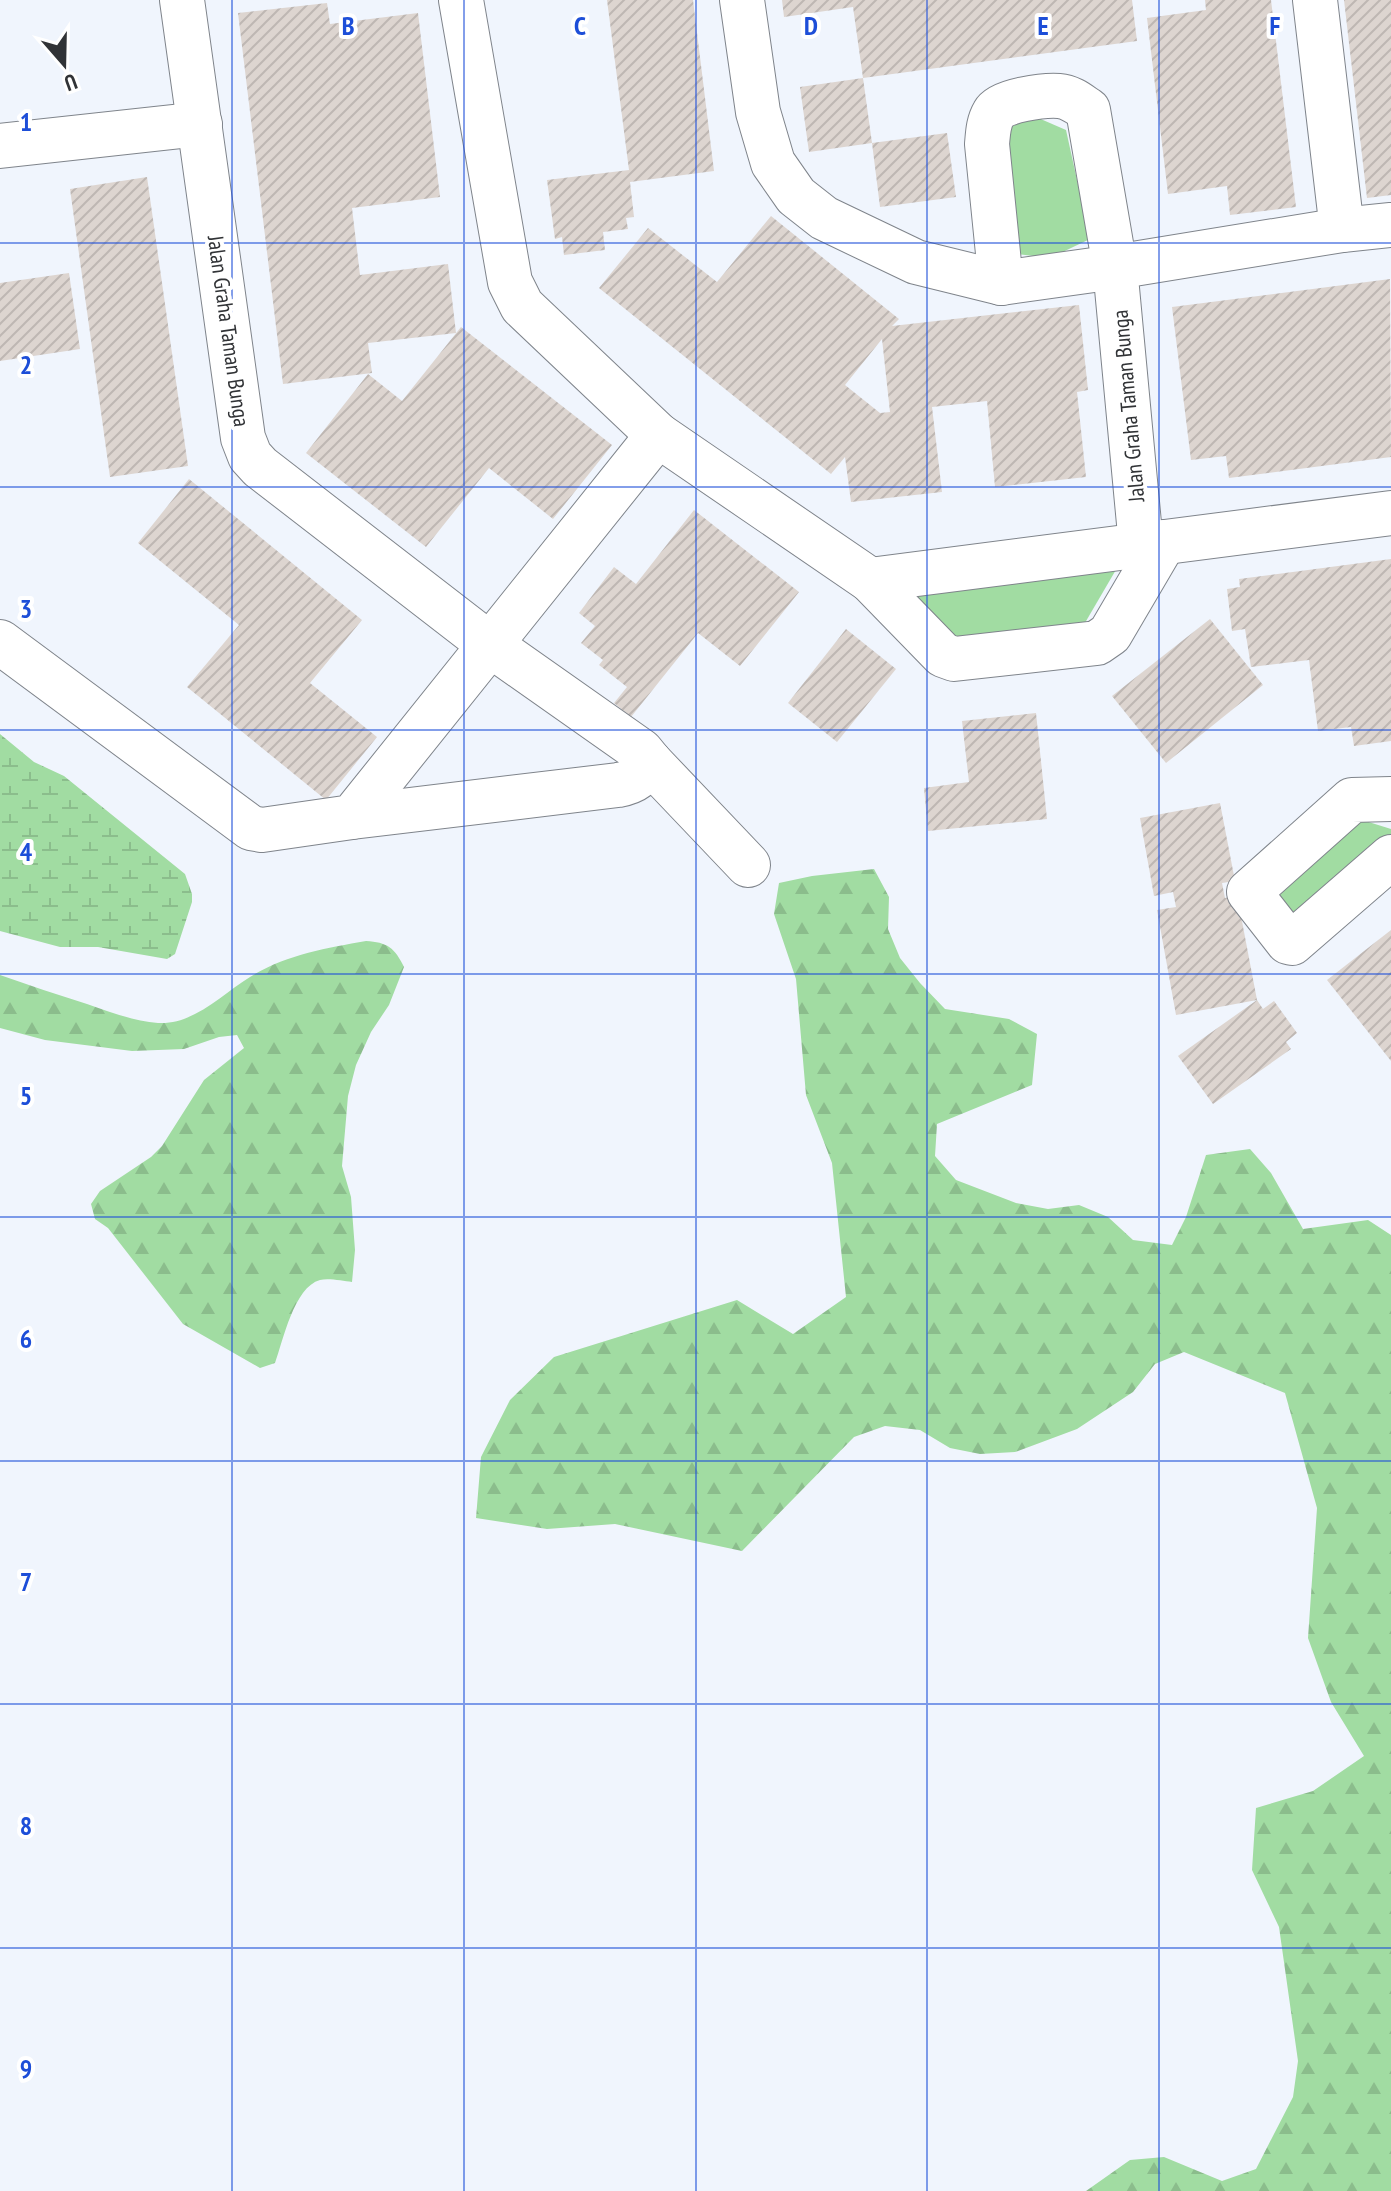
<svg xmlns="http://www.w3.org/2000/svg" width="1391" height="2191" font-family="'PT Sans Narrow',sans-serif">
<defs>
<pattern id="forest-firs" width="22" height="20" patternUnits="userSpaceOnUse" patternTransform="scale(2)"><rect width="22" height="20" fill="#a1dca2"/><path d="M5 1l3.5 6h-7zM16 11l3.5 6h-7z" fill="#8bbd8c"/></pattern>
<pattern id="wetland-marsh" width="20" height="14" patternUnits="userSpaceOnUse" patternTransform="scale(2)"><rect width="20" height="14" fill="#a1dca2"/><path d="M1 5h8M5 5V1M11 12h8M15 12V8" fill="none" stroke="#8bbd8c"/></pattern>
<pattern id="building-hatch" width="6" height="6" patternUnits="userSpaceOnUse" patternTransform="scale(2)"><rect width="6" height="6" fill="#ddd5d0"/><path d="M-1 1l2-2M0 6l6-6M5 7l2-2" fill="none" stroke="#beb7b3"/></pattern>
</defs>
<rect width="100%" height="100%" fill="#f0f5fd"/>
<!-- forest -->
<g fill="url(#forest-firs)">
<path d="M874,869L889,897L888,929L900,958L920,983L945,1009L1009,1019L1037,1034L1032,1085L937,1124L935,1156L956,1180L1016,1203L1048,1209L1079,1205L1108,1217L1133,1240L1172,1245L1186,1217L1206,1155L1250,1149L1271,1173L1303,1229L1368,1220L1391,1235V2191H1086L1130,2160L1164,2157L1222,2181L1256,2169L1293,2097L1298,2061L1279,1927L1252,1870L1256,1808L1313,1791L1364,1756L1331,1702L1308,1638L1317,1508L1285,1393L1184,1352L1155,1364L1133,1392L1077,1429L1015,1452L980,1454L950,1448L920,1430L885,1426L854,1437L742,1551L615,1524L547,1529L476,1518L481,1457L510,1400L554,1357L737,1300L793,1334L846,1297L832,1163L806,1095L796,979L774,914L779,883L812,876Z"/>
<path d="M366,941C387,942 395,948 404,967L389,1005L371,1032L356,1065L348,1096L342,1166L351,1197L355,1250L352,1282C343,1281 329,1278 320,1280C294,1287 283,1341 275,1363L260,1368L183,1324L108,1228L95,1219L91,1204L100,1191L151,1157L162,1146L204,1080L244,1048L237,1035L219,1037L184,1049L132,1051L45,1040L0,1028V975C29,985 58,995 87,1004C110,1012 134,1021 158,1023C194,1025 222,994 250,977C285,955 326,948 366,941Z"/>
</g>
<!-- wetland -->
<path fill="url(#wetland-marsh)" d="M0,734L34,762L64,776L185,874L192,894V902L175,954L167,959L98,947H60L0,931Z"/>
<!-- park -->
<g fill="#a1dca2">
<path d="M1036,117L1066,130L1090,239L1050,258L1017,254L1000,131Z"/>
<path d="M1117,568L1082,628L956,641L911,591Z"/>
<path d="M1359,819L1391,829V838L1290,925L1268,894Z"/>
</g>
<!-- building -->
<g fill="url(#building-hatch)" fill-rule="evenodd">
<path d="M607,0H693L714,171L630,182L634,217L626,218L628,229L603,232L605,250L564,255L562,237L555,239L547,180L629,170Z"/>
<path d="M782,0H1132L1137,41L863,78L853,7L784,17Z"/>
<path d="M1205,0H1271L1296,207L1230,215L1227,186L1168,194L1147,18L1206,10Z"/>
<path d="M1344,0H1391V195L1367,198Z"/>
<path d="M327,3L330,24L418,13L440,197L352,208L360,275L448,264L456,333L368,343L372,373L283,384L238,13Z"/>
<path d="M863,78L872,143L809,152L800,87Z"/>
<path d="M947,133L956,197L880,207L872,143Z"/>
<path d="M147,177L188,466L110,477L70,189Z"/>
<path d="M771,216L899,319L892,326L1079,305L1088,390L1077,392L1086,477L995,487L987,401L932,407L942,492L851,502L845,457L831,474L599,288L648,228L717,282ZM882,339L890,412L880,413L845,385Z"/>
<path d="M69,273L80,349L0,361V283Z"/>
<path d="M1390,279L1391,457L1229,478L1226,456L1191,460L1172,307Z"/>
<path d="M461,327L612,445L553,519L489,468L426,547L306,453L368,374L402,401Z"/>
<path d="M189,479L362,620L310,683L377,737L326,800L187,687L239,625L138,543Z"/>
<path d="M694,510L799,592L740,666L698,633L631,717L614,703L627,687L599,665L603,660L581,643L595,626L579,613L614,567L636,584Z"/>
<path d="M1391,559V741L1354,746L1351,727L1318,731L1309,660L1251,667L1245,629L1232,631L1227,589L1240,587L1239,579Z"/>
<path d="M1210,619L1263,685L1166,763L1112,696Z"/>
<path d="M846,629L896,669L837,742L788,703Z"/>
<path d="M1036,713L1047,819L928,831L924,788L969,782L962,721Z"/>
<path d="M1220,803L1235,881L1222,883L1225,898L1237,895L1257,1000L1176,1015L1157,910L1176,907L1173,892L1154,896L1140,818Z"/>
<path d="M1391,930V1061L1327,980Z"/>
<path d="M1257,1000L1263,1009L1274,1001L1297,1033L1286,1042L1291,1049L1213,1104L1178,1056Z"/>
</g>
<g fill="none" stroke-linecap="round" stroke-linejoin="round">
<defs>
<g id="minor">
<path d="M182,0L243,438L250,456L260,467L489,644L641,751L650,762C641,776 635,782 618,785L352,817"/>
<path d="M461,0L510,282L522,306L658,435L870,580L943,655L954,659L1097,643L1110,634L1164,542"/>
<path d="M742,0L758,112L773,163L796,196L824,218L916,262L1001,283L1115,267L1342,230L1391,225"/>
<path d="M1315,0L1342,230"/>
<path d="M0,146L200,124"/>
<path d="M1001,283L987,144C988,134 988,123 994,113C1001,100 1045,95 1059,96C1071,97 1079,104 1088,110L1115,267L1141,545"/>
<path d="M870,580L1391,513"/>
<path d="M0,642L251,828L262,830L352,817L658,435"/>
<path d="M650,762L748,865"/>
<path d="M1391,799L1352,800L1249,892L1288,942L1292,943L1391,857"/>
</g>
</defs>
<!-- minor casing -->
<use href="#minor" stroke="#7f848b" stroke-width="46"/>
<!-- minor -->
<use href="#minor" stroke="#fff" stroke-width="44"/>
</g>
<!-- grid -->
<path fill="none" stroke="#1d4ed8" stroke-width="2" stroke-opacity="0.55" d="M232,0V2191M464,0V2191M696,0V2191M927,0V2191M1159,0V2191M0,243H1391M0,487H1391M0,730H1391M0,974H1391M0,1217H1391M0,1461H1391M0,1704H1391M0,1948H1391"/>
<g text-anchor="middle" stroke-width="8" stroke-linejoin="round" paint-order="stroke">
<!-- street labels -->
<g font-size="22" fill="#313336" stroke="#fff">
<text transform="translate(229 331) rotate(82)" y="8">Jalan Graha Taman Bunga</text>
<text transform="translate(1128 406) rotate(-95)" y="8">Jalan Graha Taman Bunga</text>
</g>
</g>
<g font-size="26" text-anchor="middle" font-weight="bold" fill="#1d4ed8" stroke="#fff" stroke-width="8" stroke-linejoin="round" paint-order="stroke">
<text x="348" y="35">B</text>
<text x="580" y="35">C</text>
<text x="811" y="35">D</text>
<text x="1043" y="35">E</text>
<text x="1275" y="35">F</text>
<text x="26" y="131">1</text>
<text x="26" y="374">2</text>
<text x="26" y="618">3</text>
<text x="26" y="861">4</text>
<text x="26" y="1105">5</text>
<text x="26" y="1348">6</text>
<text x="26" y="1591">7</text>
<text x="26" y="1835">8</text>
<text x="26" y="2078">9</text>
</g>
<!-- north arrow -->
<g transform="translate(64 64) rotate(160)" stroke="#ffffff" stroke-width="6" paint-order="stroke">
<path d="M0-6L14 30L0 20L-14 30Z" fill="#313336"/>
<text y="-12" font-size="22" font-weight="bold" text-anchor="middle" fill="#313336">U</text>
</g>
</svg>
